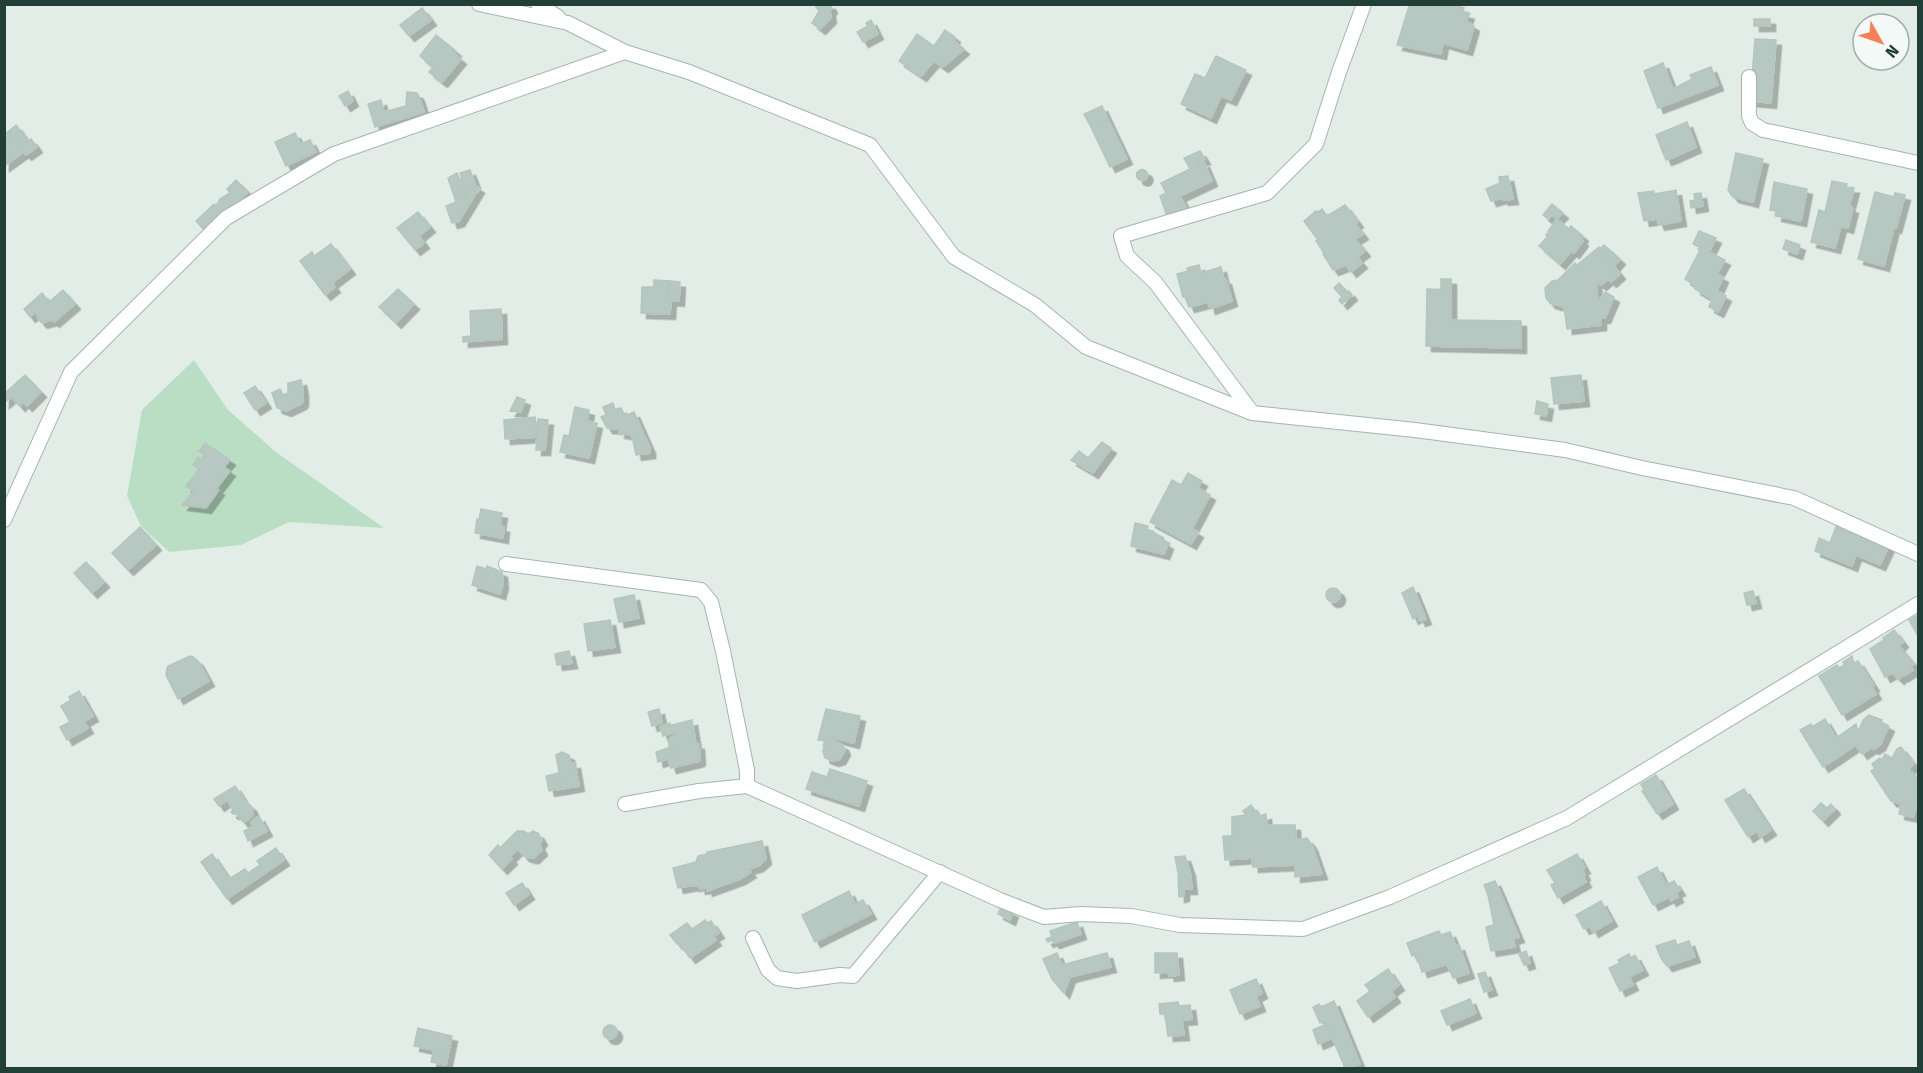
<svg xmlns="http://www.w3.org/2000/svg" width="1923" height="1073" font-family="'Fira Sans',sans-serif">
<defs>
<filter id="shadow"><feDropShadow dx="5.5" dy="5.5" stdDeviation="0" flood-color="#0004"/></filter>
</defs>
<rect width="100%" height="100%" fill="#e2ede8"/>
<!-- green -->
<path fill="#badec4" d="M194,360L228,410L276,452L384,528L289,522L241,545L169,552L141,526L127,496L142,410Z"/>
<!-- building -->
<g fill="#b7c7c1" stroke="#b4c6bf" stroke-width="1.5" filter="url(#shadow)">
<path d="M814,4H830L832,8L830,10L831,18L820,29L812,23L819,11Z"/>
<path d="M1412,4H1452L1464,8L1462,12L1469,14L1466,21L1474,26L1467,50L1443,43L1441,54L1397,45L1409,6H1411Z"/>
<path d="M422,8L431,20L409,36L400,25Z"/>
<rect x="1754" y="19" width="16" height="7"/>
<path d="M871,20L878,34L863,42L857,32L868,26L866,23Z"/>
<path d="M945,30L955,37L953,40L964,49L943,67L934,61L921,76L899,61L917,34L934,46Z"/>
<path d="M436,35L456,51L454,53L461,59L442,82L429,72L433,67L420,56Z"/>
<path d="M1755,39L1776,40L1771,103L1750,101Z"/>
<path d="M1216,56L1246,70L1231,100L1221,96L1211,118L1181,104L1195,74L1205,78Z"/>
<path d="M1663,63L1673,89L1692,79L1690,75L1711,67L1718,85L1658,108L1644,71Z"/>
<path d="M348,91L353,101L345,106L339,96Z"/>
<path d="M407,92L417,93L419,96L424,112L375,127L368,104L381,100L384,112L406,106Z"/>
<path d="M1102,106L1108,119L1091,127L1084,114Z"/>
<path d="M1108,119L1127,159L1110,167L1091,127Z"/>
<path d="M1687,122L1696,147L1674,157L1670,147L1662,150L1656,135Z"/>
<path d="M16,125L28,141L20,147L9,131Z"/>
<path d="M9,131L20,147L31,139L37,147L26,155L24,152L4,166V134Z"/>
<path d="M295,133L301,144L310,140L316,152L286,166L275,142Z"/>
<path d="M1670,147L1674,157L1666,160L1662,150Z"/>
<path d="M1200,151L1205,159L1196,162L1197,165L1204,162L1212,181L1180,196L1188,211L1167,216L1160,196L1166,193L1161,183L1190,169L1184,158Z"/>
<path d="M1736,153L1763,159L1753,202L1733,197L1728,190Z"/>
<circle cx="1142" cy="175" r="5.5"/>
<path d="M470,170L475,183L470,186L473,188L475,185L479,188L459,221L452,223L446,206L456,202L448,178L457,173L465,190L464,197H466L468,194L460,173Z"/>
<path d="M1508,176L1513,199L1503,200L1502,198L1491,201L1486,189L1500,183L1499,177Z"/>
<path d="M236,180L248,192L206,232L196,221L214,204L216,206L220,199L230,193L227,189Z"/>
<path d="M1832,181L1847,184L1846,187L1854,188L1849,207L1853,208L1848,228L1841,226L1835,248L1811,242L1819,210L1825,212Z"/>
<path d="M1774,182L1807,189L1801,221L1776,216L1777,211L1770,210Z"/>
<path d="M1676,190L1681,221L1659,225L1657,219L1644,221L1638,193L1654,191V194Z"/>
<path d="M1875,192L1894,197L1895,193L1905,195L1896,228L1894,227L1884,266L1858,259Z"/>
<path d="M1701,193L1703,206L1691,208L1690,201L1695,200L1694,194Z"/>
<path d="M1552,204L1563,213L1557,219L1551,214L1548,219L1543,215Z"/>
<path d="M1345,205L1358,222L1355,224L1363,234L1355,239L1365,251L1357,257L1362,263L1351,272L1346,265L1333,270L1323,254L1324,253L1316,241L1318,240L1304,221L1316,211L1318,212L1322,209L1327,216Z"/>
<path d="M418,212L430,227L419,236L424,243L415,250L397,228Z"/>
<path d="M1557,219L1569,229L1571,226L1583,236L1581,239L1583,241L1574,253L1571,251L1560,264L1539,246L1548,236L1546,235L1549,232L1548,231Z"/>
<path d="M1699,231L1716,238L1709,252L1725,260L1717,274L1723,277L1717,291L1726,296L1718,312L1709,307L1712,299L1695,289L1696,286L1685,279L1701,248L1693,244Z"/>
<path d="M1786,240L1800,245L1797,254L1783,249Z"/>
<path d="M331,244L350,269L332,283L335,287L325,295L300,261L312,252L314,256Z"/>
<path d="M1604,245L1620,259L1614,266L1600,249Z"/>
<path d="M1599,247L1620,274L1611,282L1608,279L1601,285L1596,281L1598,302L1605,292L1614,297L1605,318H1601V325L1567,329L1564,307L1550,303L1546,298L1545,288L1552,281L1558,280L1575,263L1577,265Z"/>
<path d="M1199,265L1201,273L1221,267L1224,280L1226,279L1232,301L1210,309L1208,302L1189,307L1185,297H1183L1177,274L1188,271L1187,268Z"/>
<path d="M1441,279H1451V290L1441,289Z"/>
<path d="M654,280L669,281L668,300H671L670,314L641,313L642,287H654Z"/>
<path d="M669,281L680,282L679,301L668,300Z"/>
<path d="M1339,283L1348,293L1349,291L1352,295L1342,304L1339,300L1342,297L1334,288Z"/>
<path d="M398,289L414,304L396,323L379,307Z"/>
<path d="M1427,289L1451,290V320L1521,321V348L1426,346Z"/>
<path d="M63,290L75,304L54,322L52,320L42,323L39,320L36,312L30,317L24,309L42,293L49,302Z"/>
<path d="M501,309L502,339L463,342V337L471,336L470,311Z"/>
<path d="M25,375L41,392L27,406L23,402L20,406L11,397L4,403V394Z"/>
<path d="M1581,375L1584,401L1554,404L1551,378Z"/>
<path d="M301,380L303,390V401L301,404L286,411L277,408L272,393L280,389L283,395L288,393V383Z"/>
<path d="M255,386L266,403L255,410L244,393Z"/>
<path d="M517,397L525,400L521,412L510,411Z"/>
<path d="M1537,401L1548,404L1546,416L1535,414Z"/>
<path d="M613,403L615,410L621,408L625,416L634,412L650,448V453L636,455L632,435L619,433L620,429L607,428L601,417L606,415L603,407Z"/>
<path d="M575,407L589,410L587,421L597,423L589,458L560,452L564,435L569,436Z"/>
<path d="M535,417L537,437L505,439L504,420Z"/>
<path d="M538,419L548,420L545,450H536Z"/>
<path d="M1102,442L1111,448L1093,473L1071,460L1079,451L1088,458Z"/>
<path d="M205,443L230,460L224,467L230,471L216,489L219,490L206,508L182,505L194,491L186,486L199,469L193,465L198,457L201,459L204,455L199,451Z"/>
<path d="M1188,473L1202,481L1198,488L1210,495L1192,529L1198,532L1191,544L1150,522L1172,480L1181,485Z"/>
<path d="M481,509L502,513L500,526L504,527L503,538L475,533L477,519H479Z"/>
<path d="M1135,523L1148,526L1147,529L1164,538L1163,541L1168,544L1164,554L1131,546Z"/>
<path d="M1837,524L1889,546L1880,565L1856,555L1852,566L1815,551L1819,538L1830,543Z"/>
<path d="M140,527L156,545L128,570L112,553Z"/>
<path d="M86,562L104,582L92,593L74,573Z"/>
<path d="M477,566L486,569L481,588L472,585Z"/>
<path d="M487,566L502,572L503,584L500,594L481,588Z"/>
<path d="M1413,587L1426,619L1420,621L1418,616L1413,619L1402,593Z"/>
<circle cx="1333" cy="595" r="7"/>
<path d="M1753,591L1756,603L1747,605L1744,593Z"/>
<path d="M634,595L639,618L619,622L614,599Z"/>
<path d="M1918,615V636L1909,620Z"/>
<path d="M610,620L615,647L588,651L584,624Z"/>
<path d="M1894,630L1903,642L1899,646L1914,664L1910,666L1913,670L1902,677L1901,675L1899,679L1892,673L1885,677L1870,649L1884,640L1883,638Z"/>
<path d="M569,651L572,663L557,665L555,654Z"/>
<path d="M190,656L193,657L198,661L209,681L178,699L166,675L167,669L168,666Z"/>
<path d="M1852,656L1853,661L1856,663L1858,661L1874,686L1872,687L1876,694L1842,715L1819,676L1837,665L1839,668L1845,664L1843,662Z"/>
<path d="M79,691L93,716L84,721L88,728L67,740L60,727L70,722L61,706L71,700L69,697Z"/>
<path d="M659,709L662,723L652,726L648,712Z"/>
<path d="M826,709L860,716L854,743L834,738L833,740L843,745L845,750L840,759L833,761L825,758L823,752L825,741L818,740Z"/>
<path d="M1869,715L1882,720L1881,722L1889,726L1880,745L1874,749L1871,748L1862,754L1856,745L1823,767L1800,730L1811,724L1812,727L1825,719L1836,738L1856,724L1857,728L1859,730L1863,720Z"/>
<path d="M692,720L696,744H699L700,759L699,761L671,768L668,758L676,756L674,746L669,748V739L675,735L672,725Z"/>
<path d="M670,723L673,733L663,736L660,727Z"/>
<path d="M674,746L676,756L658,762L656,752Z"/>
<path d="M1901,747L1913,763L1909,770L1918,778V806L1916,807L1891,801L1871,771L1875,769L1872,764L1880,758L1882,760L1885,754L1892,758L1897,749Z"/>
<path d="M562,752L569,755L571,764L575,763L579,786L562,789L556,755Z"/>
<path d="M830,769L867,781L859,806L806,789L812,772L827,777Z"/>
<path d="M559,773L562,789L549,791L546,776Z"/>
<path d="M1656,775L1673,804L1657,814L1642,791L1644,790L1641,784Z"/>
<path d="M235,786L244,800L251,806L253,810V815L248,820L243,822L237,814H233L231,812L233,811L228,800L219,806L214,799Z"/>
<path d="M1744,789L1771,830L1760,837L1757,831L1748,837L1725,800Z"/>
<path d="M1821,803L1827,808L1831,804L1835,809L1823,821L1813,811Z"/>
<path d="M1901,803L1916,807L1913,817L1899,814Z"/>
<path d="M1251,805L1259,816L1266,814L1267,825H1295L1296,840L1307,838L1312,845L1322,874L1295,877V865L1253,867L1252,858L1225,860L1223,836H1232V817L1246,815L1243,811Z"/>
<path d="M259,816L267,831L248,841L244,831L253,827L251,822Z"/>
<path d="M517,831H524L528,834L533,831L538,833L542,840L539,844L542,850L534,858H530L524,856L518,849L510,857L512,859L502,869L489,855L498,845L500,848Z"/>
<path d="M762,841L766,859L758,866L748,869L751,872L740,879L707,891V888L700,889L699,885L694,886V885L678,888L673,868L696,862L698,856L707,854V852Z"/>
<path d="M276,848L284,860L227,899L201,862L212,854L229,879L245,869L248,873L260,865L257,861Z"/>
<path d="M1577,854L1585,868L1582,869L1585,875L1583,876L1586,882L1558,898L1551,885L1555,883L1547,870Z"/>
<path d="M1185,856L1190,871L1192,889H1184V896L1179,897L1178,873L1175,857Z"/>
<path d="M1657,867L1666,885L1674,881L1680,890L1676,892L1678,897L1671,901L1669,897L1653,905L1638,877Z"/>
<path d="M1495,881L1500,892L1488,895L1484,885Z"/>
<path d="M522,883L529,894L514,905L506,893Z"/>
<path d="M849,891L855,904L863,900L871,914L815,942L802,915Z"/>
<path d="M1500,892L1519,937L1513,939L1515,947L1491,951L1486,927L1494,925L1488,895Z"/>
<path d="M1601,901L1612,921L1593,932L1590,926L1584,929L1576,915Z"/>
<path d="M1001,907L1013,912L1010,920L998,914Z"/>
<path d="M705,920L707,923L711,921L719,933L713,936L716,940L690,958L679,943L677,944L670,935L687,923L692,929Z"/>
<path d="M1077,922L1081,934L1054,943L1052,940L1048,942L1046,939L1052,937L1050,931Z"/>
<path d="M1439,931L1441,935L1450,932L1456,946L1459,945L1469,973L1453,978L1447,964L1422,972L1416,954L1412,956L1407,943Z"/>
<path d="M1675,940L1677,945L1689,941L1695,957L1667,966L1661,958L1656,946Z"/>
<path d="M1526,951L1530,963L1524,965L1519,954Z"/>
<path d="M1057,953L1062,965L1107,953L1111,967L1070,977L1064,993L1052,979L1043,959Z"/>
<path d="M1155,953H1177L1179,975L1169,976L1168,972L1155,973Z"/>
<path d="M1629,954L1631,958L1635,955L1643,970L1629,977L1633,985L1620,991L1609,968L1620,963L1618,960Z"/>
<path d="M1388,969L1399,985L1391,991L1395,997L1368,1017L1357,1001L1370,991L1365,985Z"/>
<path d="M1485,972L1492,990L1484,992L1478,974Z"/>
<path d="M1256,979L1262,993L1256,996L1260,1006L1240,1014L1230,990Z"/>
<path d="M1470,999L1476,1013L1447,1025L1441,1011Z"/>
<path d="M1334,1001L1360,1064L1348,1068H1345L1325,1021L1320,1023L1313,1007L1319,1004L1321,1007Z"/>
<path d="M1178,1002L1179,1006L1190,1005L1192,1019L1182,1020L1184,1035L1168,1036L1165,1014H1160L1159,1004Z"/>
<path d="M1326,1024L1332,1038L1318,1044L1313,1030Z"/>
<circle cx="610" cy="1032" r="7"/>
<path d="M418,1028L452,1036L446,1065L431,1062L434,1050L414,1046Z"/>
</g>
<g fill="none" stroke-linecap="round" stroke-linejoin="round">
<defs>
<g id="minor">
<path d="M479,4L568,23L625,52L689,72L870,145L954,257L1035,305L1086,347L1252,413L1415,430L1565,450L1642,468L1794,498L1918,554"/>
<path d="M538,4L558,17"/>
<path d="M1749,77V116L1752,123L1763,130L1918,163"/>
<path d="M1251,411L1155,282L1127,256L1121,236L1267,193L1316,144L1339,72L1364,4"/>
<path d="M4,520L71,372L226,218L334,154L625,52"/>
<path d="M506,564L701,590L711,602L723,651L747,770V786L1000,900L1044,917L1081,914L1131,916L1180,925L1303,929L1390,897L1567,818L1918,604"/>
<path d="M625,804L699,791L747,786"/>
<path d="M753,938L768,970L777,978L797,981L840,975L853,976L940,872"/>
</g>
</defs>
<!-- minor casing -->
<use href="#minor" stroke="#a4b5af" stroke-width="16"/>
<!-- minor -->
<use href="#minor" stroke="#fff" stroke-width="14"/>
</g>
<!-- border -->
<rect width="1923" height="1073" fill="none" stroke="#213e37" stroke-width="12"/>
<!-- north arrow -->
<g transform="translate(1881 42) rotate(130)"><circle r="28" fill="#f2f9f6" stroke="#9eaeaa" stroke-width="1.5"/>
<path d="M0-4.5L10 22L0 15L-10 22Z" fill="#f67f56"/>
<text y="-9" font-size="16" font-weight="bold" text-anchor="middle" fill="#213e37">N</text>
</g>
</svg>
